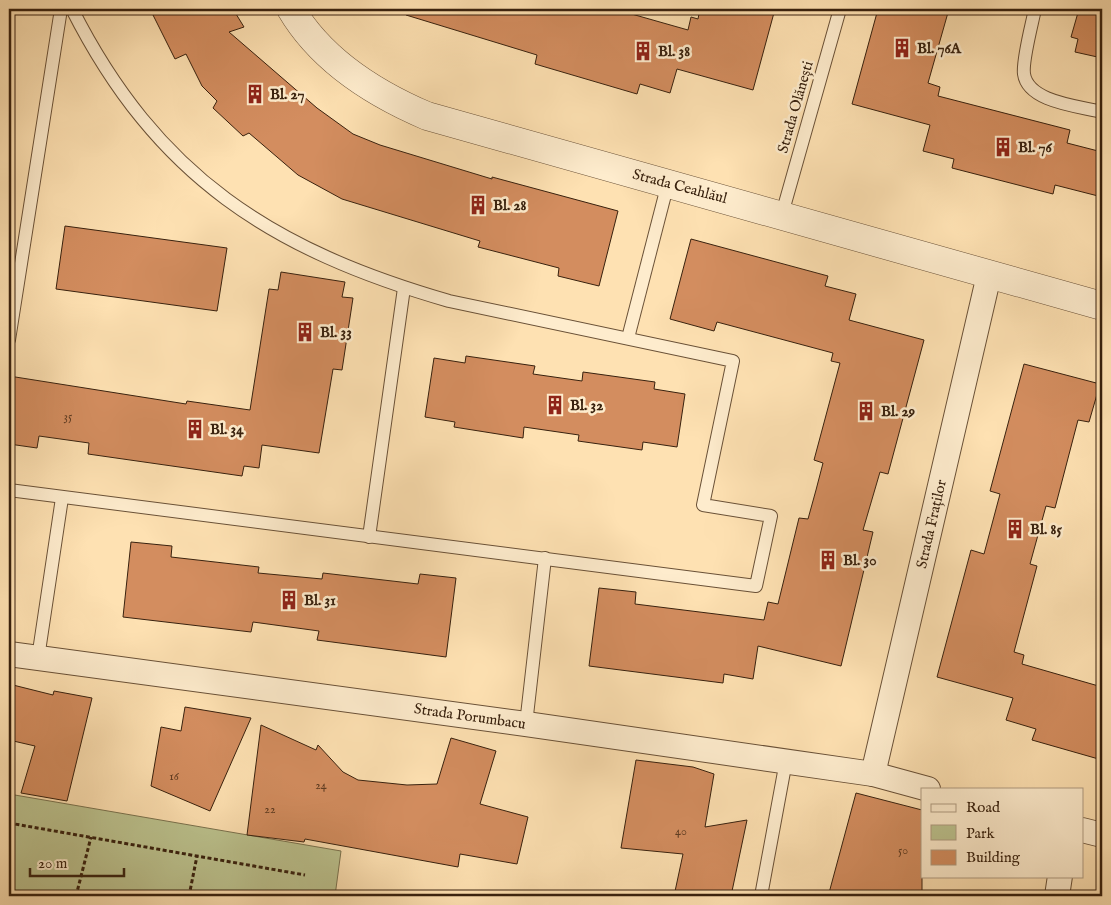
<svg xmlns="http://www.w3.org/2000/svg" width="1111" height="905" font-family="'IM FELL English',serif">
<rect width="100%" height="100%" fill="#fee1b2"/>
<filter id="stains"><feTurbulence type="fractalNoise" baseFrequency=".004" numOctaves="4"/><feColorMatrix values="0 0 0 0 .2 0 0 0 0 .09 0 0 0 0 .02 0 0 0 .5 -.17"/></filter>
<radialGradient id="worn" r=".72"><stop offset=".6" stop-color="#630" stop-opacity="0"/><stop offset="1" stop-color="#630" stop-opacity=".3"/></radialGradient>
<!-- green -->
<path fill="#bcc38f" stroke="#7a724e" d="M9,794L341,851L335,896H9Z"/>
<!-- building -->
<g fill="#d38d5f" stroke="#38210e">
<path d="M150,9H233L244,27L229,32L317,108L353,134L380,145L492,179V177L618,211L599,286L558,276L559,268L478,247L480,241L342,199L298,175L249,133L243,136L213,108L217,101L202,86L186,54L175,59Z"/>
<path d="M407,9H614L688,30L691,17L698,19L700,9H775L753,90L677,69L670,93L640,84L637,94L535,64L537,55L406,15Z"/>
<path d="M878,9H949L928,83L940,87L938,96L1070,130L1067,143L1102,152V197L1055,185L1053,194L952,168L954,159L923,151L930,125L852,104Z"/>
<path d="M1079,9H1102V58L1075,52L1078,39L1071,37Z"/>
<path d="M65,226L227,248L217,311L56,289Z"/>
<path d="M691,239L828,276L825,286L856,294L849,320L924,340L888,474L880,472L863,530L873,532L841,666L758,646L753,679L724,674L723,683L589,666L599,588L636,592L635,604L764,620L768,602L778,604L799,518L808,519L816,490L823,463L814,460L840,363L831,361L833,353L717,322L714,331L670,319Z"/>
<path d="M281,272L345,282L342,297L353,298L342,370L333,369L319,453L262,445L259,468L244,466L242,476L88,454L89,443L39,436L37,448L9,444V376L186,404L187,401L250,410L269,289L278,290Z"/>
<path d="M466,356L535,366L533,374L582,381L583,372L655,382L654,389L685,394L677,447L643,442L642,450L578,441L579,435L524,427L523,438L454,427L455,422L425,417L434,358L465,363Z"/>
<path d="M1024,364L1100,384L1089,422L1078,420L1055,508L1046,506L1030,564L1037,566L1014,652L1024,655L1022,664L1102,687V760L1032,740L1036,729L1006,720L1013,698L937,677L971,550L984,554L1000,494L990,491Z"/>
<path d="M131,542L172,546L171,557L259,567L258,573L322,579L323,573L418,584L420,574L456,578L446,657L317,640L319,631L253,622L251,632L123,617Z"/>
<path d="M9,684L53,695L54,691L92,698L67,801L21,793L35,746L9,740Z"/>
<path d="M185,707L251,718L210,811L151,786L161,727L181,731Z"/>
<path d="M261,725L316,750L318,745L343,772L358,780L407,785L437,784L451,738L496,751L480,804L528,817L517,864L460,854L458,867L305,839L304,842L247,835Z"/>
<path d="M636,760L693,767L714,774L705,827L747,820L731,896H674L683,854L621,848Z"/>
<path d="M856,793L922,810V896H854L829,893Z"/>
</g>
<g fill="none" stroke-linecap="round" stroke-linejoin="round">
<defs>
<g id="service">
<path d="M1035,9C1032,24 1022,61 1024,74C1028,102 1078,106 1102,112"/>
<path d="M782,214L840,9"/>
<path d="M628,338L668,183"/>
<path d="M9,340L61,9"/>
<path d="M9,490L756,586L771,516L703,505L733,361L449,301C272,250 157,177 72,9"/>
<path d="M369,537L404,288"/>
<path d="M38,658L62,498"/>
<path d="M526,724L545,558"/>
<path d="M761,896L786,761"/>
</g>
<g id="minor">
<path d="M9,654L526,724L873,774L928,789"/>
<path d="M873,774L989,275"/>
<path d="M1082,830L1102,835"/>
<path d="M1057,896L1060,876"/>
</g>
<path id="tertiary" d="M291,9C321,60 373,93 427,116L1102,306"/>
</defs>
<!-- service casing -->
<use href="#service" stroke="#6a5137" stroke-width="14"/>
<!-- minor casing -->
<use href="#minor" stroke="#6a5137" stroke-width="26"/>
<!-- tertiary casing -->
<use href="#tertiary" stroke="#6a5137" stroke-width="29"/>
<!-- path -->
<g stroke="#38210e" stroke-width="3" stroke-dasharray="4 2.5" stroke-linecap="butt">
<path d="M9,823L305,875"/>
<path d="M76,896L91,837"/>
<path d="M189,896L197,856"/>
</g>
<!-- service -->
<use href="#service" stroke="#feeccd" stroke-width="12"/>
<!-- minor -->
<use href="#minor" stroke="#feeccd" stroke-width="24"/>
<!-- tertiary -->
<use href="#tertiary" stroke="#feeccd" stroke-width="28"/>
</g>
<!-- icons -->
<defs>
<symbol id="building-bare" viewBox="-9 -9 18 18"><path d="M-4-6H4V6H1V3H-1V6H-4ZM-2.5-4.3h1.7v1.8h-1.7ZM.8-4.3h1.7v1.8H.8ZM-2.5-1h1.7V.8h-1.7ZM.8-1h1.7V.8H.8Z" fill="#8f2418" stroke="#feeccd" stroke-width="2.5" paint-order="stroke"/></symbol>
</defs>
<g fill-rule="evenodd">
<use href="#building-bare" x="888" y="34" width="28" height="28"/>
<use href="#building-bare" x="629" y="37" width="28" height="28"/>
<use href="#building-bare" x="241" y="80" width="28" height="28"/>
<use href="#building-bare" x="989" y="133" width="28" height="28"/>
<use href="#building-bare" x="464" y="191" width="28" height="28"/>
<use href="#building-bare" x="291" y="318" width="28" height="28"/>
<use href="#building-bare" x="541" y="391" width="28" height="28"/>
<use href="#building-bare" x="852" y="397" width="28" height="28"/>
<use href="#building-bare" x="181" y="415" width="28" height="28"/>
<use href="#building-bare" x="1001" y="515" width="28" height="28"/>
<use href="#building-bare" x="814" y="546" width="28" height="28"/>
<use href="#building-bare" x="275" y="586" width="28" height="28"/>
</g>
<g text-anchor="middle" stroke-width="5" stroke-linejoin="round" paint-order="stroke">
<!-- number labels -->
<g font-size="12" fill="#5f3c22">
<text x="68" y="420">35</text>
<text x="174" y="780">16</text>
<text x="321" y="789">24</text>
<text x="270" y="813">22</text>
<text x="681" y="835">40</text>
<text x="903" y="854">50</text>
</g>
<!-- poi labels -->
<g font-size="15" font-weight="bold" fill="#38210e" stroke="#feeccd" text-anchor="start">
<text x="917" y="53">Bl. 76A</text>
<text x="658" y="56">Bl. 38</text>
<text x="270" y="99">Bl. 27</text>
<text x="1018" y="152">Bl. 76</text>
<text x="493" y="210">Bl. 28</text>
<text x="320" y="337">Bl. 33</text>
<text x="570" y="410">Bl. 32</text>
<text x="881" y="416">Bl. 29</text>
<text x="210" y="434">Bl. 34</text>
<text x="1030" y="534">Bl. 85</text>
<text x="843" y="565">Bl. 30</text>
<text x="304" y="605">Bl. 31</text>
</g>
<!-- street labels -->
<g font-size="15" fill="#38210e" stroke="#feeccd">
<text transform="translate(795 107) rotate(-74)" y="5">Strada Olănești</text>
<text transform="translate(680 186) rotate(15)" y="5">Strada Ceahlăul</text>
<text transform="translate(931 524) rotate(-77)" y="5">Strada Fraților</text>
<text transform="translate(470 716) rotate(8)" y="5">Strada Porumbacu</text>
</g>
</g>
<!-- margin -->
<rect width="1111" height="905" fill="none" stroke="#fee1b2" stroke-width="30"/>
<rect x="10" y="10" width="1091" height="885" fill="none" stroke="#38210e" stroke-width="2.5"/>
<rect x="15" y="15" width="1081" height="875" fill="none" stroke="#38210e"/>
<!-- legend -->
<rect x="921" y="788" width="162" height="90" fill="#feeccd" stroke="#af9b81"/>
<rect x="931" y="804" width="25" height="8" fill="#feeccd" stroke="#af9b81"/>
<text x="966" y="812" font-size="15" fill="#38210e">Road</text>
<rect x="931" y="825" width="25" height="15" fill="#bcc38f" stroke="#af9b81"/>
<text x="966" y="838" font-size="15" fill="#38210e">Park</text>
<rect x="931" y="850" width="25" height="15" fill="#d38d5f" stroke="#af9b81"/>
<text x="966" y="862" font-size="15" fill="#38210e">Building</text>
<!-- scale -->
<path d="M30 868v8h94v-8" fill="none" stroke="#38210e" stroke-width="2.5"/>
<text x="38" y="868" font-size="15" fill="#38210e" stroke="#feeccd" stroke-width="4" paint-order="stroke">20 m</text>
<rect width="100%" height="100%" filter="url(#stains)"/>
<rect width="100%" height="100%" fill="url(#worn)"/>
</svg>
